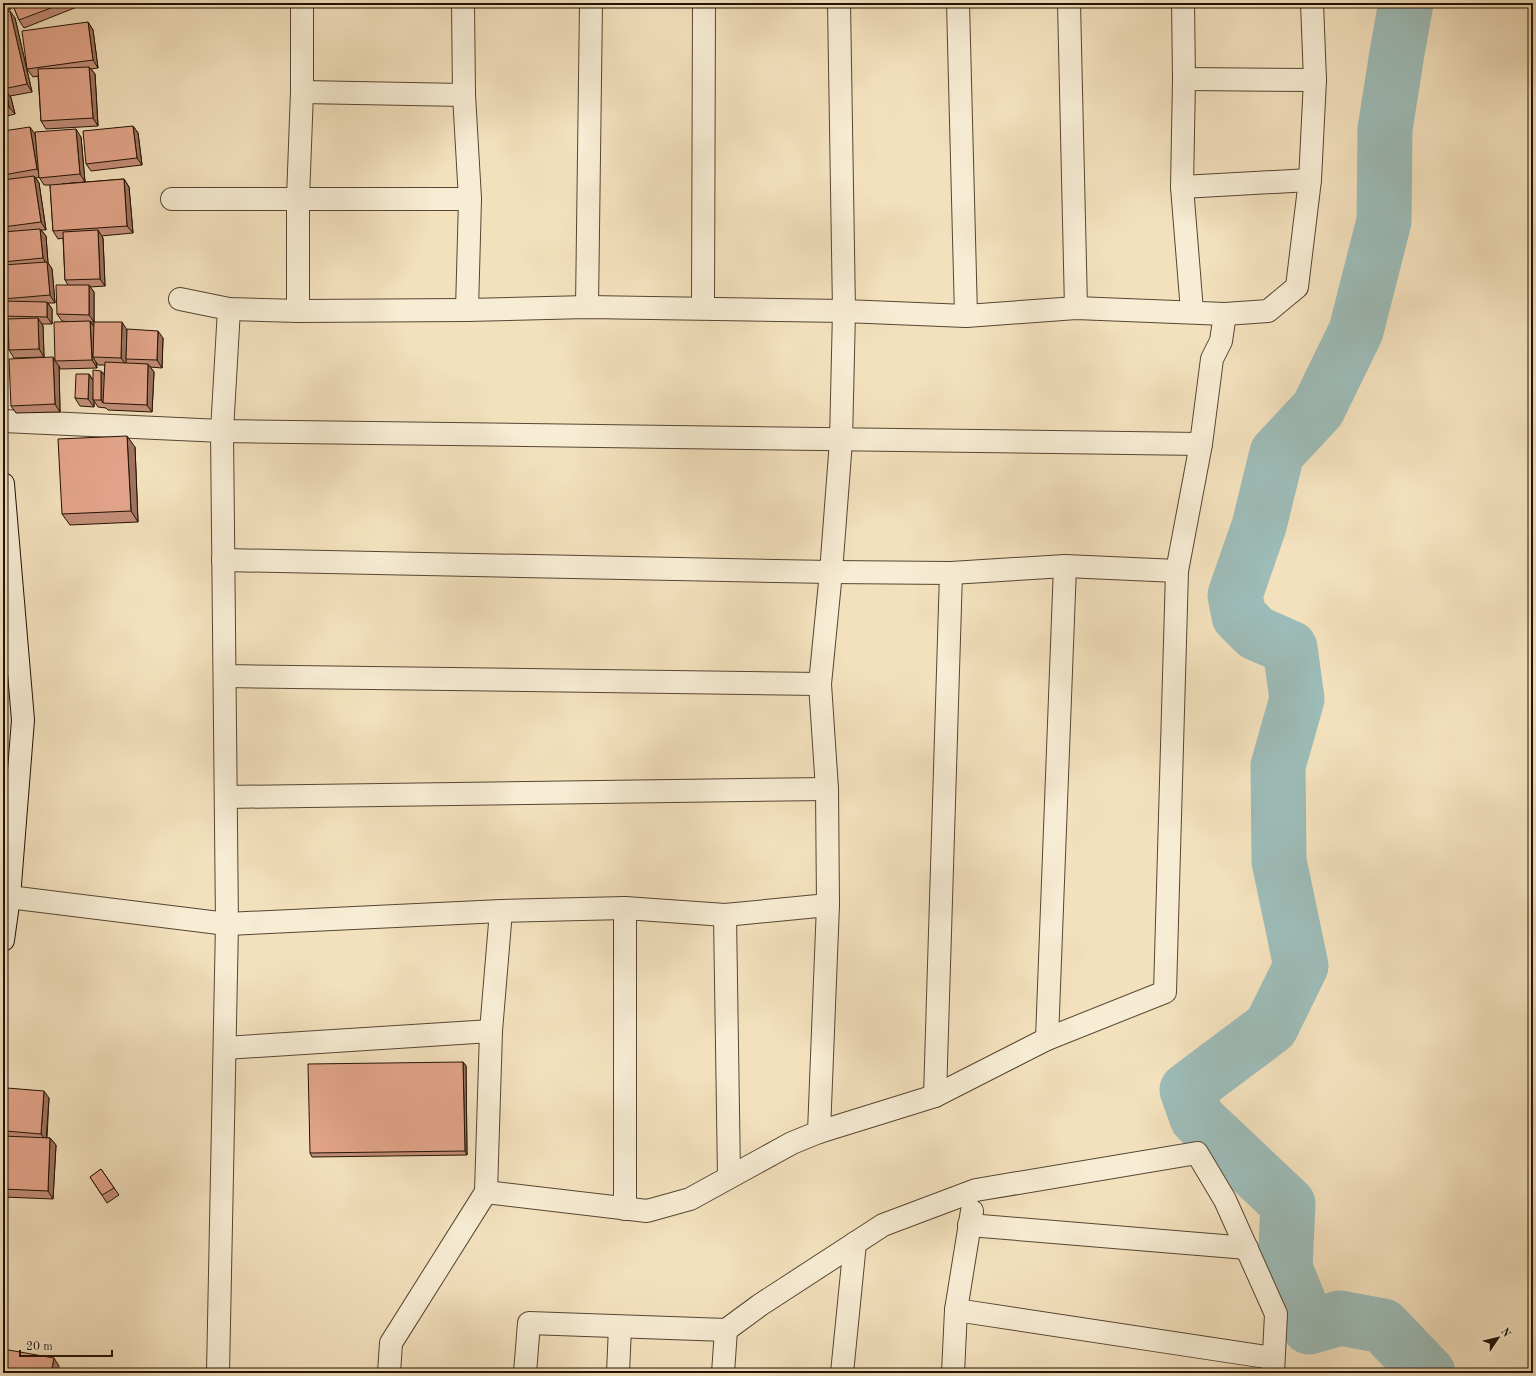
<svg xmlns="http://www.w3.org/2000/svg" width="1536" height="1376" font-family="'Old Standard TT',serif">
<rect width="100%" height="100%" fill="#f3e1bd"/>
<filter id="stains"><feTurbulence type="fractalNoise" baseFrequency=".005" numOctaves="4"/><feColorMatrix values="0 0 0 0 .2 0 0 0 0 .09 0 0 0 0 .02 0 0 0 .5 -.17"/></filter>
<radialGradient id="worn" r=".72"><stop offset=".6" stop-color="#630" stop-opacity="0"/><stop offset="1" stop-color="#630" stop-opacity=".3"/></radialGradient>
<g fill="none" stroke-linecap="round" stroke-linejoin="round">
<!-- river -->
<path stroke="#9dbcb8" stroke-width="55" d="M1406,3L1397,53L1385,129L1384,221L1356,331L1318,409L1277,453L1259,526L1235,595L1239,616L1256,633L1290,648L1297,699L1278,766L1279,861L1301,966L1271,1027L1187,1090L1197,1118L1288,1204L1285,1268L1309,1327L1340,1318L1383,1326L1428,1373"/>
<defs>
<g id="minor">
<path d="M463,3L464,95L470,199L467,310"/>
<path d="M958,3L966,316"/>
<path d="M1069,3L1076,308"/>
<path d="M1183,3L1184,79L1182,187L1192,311"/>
<path d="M1184,79L1315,80"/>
<path d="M302,92L464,95"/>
<path d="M1182,187L1310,180"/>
<path d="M172,199H470"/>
<path d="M180,299L229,309L298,311L467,310L587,307L844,311L966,316L1076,308L1225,314L1268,311L1297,287L1310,180L1315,80L1312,3"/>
<path d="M587,307L591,3"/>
<path d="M703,308L704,3"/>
<path d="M298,311V198L302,92V3"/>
<path d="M3,421L222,431L1201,444"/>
<path d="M223,560L831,572L951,573L1065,566L1177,571"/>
<path d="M225,676L820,684"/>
<path d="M226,797L827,789"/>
<path d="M9,897L227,924L501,911L625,908L725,915L828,905"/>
<path d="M625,908V1209"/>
<path d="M725,915L729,1177"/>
<path d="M1047,1039L1065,566"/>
<path d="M225,1048L491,1031"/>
<path d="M935,1096L951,573"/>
<path d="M819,1132L935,1096L1047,1039L1165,992L1177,571L1201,444L1212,359L1221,341L1225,314"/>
<path d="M486,1192L491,1031L501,911"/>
<path d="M969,1225L1247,1248"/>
<path d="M956,1310L1273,1358"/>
<path d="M218,1373L227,924L222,431L229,309"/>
<path d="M389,1373L391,1343L486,1192L647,1211L690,1199L792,1143L819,1132L828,905L827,789L820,684L831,572L841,441L844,311L839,3"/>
<path d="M525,1373L529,1323L726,1330L760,1305L883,1225L976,1190L1197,1153L1225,1200L1276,1314L1273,1373"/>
<path d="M618,1373L620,1327"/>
<path d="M723,1373L726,1330"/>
<path d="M842,1373L855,1243"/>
<path d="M953,1373L956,1310L972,1211"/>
</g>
<path id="secondary" d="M3,484L23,720L9,897L3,940"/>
</defs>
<!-- minor casing -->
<use href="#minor" stroke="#564632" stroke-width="24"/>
<!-- secondary casing -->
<use href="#secondary" stroke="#221204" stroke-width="24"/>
<!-- minor -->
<use href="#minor" stroke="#f7ecd4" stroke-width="22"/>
<!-- secondary -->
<use href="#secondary" stroke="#f7ecd4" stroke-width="22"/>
</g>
<!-- wall -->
<g fill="#c38e78" stroke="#221204" fill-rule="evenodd">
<path d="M3,3H8L11,9L4,12L15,18L32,92L10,96L11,98L15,114L3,117Z"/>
<path d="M12,3H87L24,28L19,20Z"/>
<path d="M88,22L93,30L98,68L91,69L95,74L98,126L46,129L41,121L38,76L33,77L27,69Z"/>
<path d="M133,126L138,133L142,165L91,171L86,164Z"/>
<path d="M3,131L35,135L81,137L85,182L62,184L124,179L129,187L133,233L101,236L103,238L105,286L90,287L94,292V322L163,338L162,368L150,367L154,372L152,412L108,410L106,408L98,407L94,401V407L80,406L75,398L89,374L93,380L101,371L104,375L105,365H98L96,362L97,368L60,369L59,366L60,412L16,413L11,406L53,357L55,360L69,322L62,321L57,314L68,285L65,280L63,238L58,239L53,231L50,185H44L39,177L36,178L39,183L46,230H41L46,236L48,263L52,269L55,303H48L52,309V324H42L43,326L44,357L14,358L9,350L8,323L3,317ZM91,322H94V326Z"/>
<path d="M135,447L138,522L70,525L62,514Z"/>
<path d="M463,1062L466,1066L467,1155L312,1157L310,1153Z"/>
<path d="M49,1098L47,1138H50L56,1145L53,1199L3,1197V1136H8L5,1131Z"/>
<path d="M101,1169L119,1195L107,1203L90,1177Z"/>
</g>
<!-- shaded-wall -->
<g fill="#9f7461" stroke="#221204">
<path d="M7,3H8L11,9Z"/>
<path d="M10,11L15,18L32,92L27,84Z"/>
<path d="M88,22L93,30L98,68L93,60Z"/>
<path d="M89,67L95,74L98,126L93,118Z"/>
<path d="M6,91L11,98L15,114L9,107Z"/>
<path d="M133,126L138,133L142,165L137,158Z"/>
<path d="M30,127L35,134L42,177L37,169Z"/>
<path d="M76,129L81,137L85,182L80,174Z"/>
<path d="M34,176L39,183L46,230L41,222Z"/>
<path d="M124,179L129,187L133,233L127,226Z"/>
<path d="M40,229L46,236L48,263L52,269L55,303L50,295L47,265L43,258Z"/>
<path d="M98,230L103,238L105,286L100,279Z"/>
<path d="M89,285L94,292V322L89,315Z"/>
<path d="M47,302L52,309V324L47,317Z"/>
<path d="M38,318L43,326L44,357L39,349Z"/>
<path d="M90,321L95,328L93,357L96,362L97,368L92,360Z"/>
<path d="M122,322L127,330L126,365L121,358Z"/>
<path d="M158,331L163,338L162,368L157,360Z"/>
<path d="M53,357L56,361H55L59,366L60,412L55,404Z"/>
<path d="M148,364L154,372L152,412L147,405Z"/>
<path d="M101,371L107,378L103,403L101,400Z"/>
<path d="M89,374L94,382L93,400L94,401V407L88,399Z"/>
<path d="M127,436L135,447L138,522L131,511Z"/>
<path d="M463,1062L466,1066L467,1155L465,1151Z"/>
<path d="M44,1091L49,1098L46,1141L41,1134Z"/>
<path d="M50,1138L56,1145L53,1199L48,1191Z"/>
<path d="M54,1358L59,1366L58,1373H51Z"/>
</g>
<!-- building -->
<g fill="#e3a58b" stroke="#221204">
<path d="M12,3H64L19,20Z"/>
<path d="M10,11L27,84L3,89V12Z"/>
<path d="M88,22L93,60L27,69L22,31Z"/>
<path d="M89,67L93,118L41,121L38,69Z"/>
<path d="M3,91H6L9,107L3,108Z"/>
<path d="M133,126L137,158L86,164L83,131Z"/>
<path d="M30,127L37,169L3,175V131Z"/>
<path d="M76,129L80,174L39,178L35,132Z"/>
<path d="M34,176L41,222L3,227V180Z"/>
<path d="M124,179L127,226L53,231L50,185Z"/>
<path d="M40,229L43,258L3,262V232Z"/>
<path d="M98,230L100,279L65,280L63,232Z"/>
<path d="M47,262L50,295L3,299V265Z"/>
<path d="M56,285H89V315L57,314Z"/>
<path d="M3,301L47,302V317L3,316Z"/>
<path d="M38,318L39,349L9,350L8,319Z"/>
<path d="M90,321L92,360L55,361L54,322Z"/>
<path d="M94,322H122L121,358L93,357Z"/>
<path d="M127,329L158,331L157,360L126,359Z"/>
<path d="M53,357L55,404L11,406L9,359Z"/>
<path d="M105,362L148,364L147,405L103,403Z"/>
<path d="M93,370L101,371V400H93Z"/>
<path d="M76,374H89L88,399L75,398Z"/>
<path d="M127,436L131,511L62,514L58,439Z"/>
<path d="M463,1062L465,1151L310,1153L308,1064Z"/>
<path d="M7,1088L44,1091L41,1134L5,1131Z"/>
<path d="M3,1136L50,1138L48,1191L3,1189Z"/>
<path d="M101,1169L114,1188L102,1195L90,1177Z"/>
<path d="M3,1349L54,1358L51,1373H3Z"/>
</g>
<!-- margin -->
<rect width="1536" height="1376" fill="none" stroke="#f3e1bd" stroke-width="16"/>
<rect x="4" y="4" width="1528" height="1368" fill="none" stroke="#221204" stroke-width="2"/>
<rect x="8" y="8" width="1520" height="1360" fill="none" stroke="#221204"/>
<!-- north arrow -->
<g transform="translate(1498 1338) rotate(55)" stroke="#f7ecd4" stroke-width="3" paint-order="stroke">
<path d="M0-3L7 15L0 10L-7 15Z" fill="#221204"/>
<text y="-6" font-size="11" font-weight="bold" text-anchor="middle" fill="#221204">N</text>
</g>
<!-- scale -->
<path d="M20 1350v6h92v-6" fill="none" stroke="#221204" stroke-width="2"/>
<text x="26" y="1350" font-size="12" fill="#221204" stroke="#f7ecd4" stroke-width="3" paint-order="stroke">20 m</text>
<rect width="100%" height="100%" filter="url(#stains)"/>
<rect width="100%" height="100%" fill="url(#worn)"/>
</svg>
